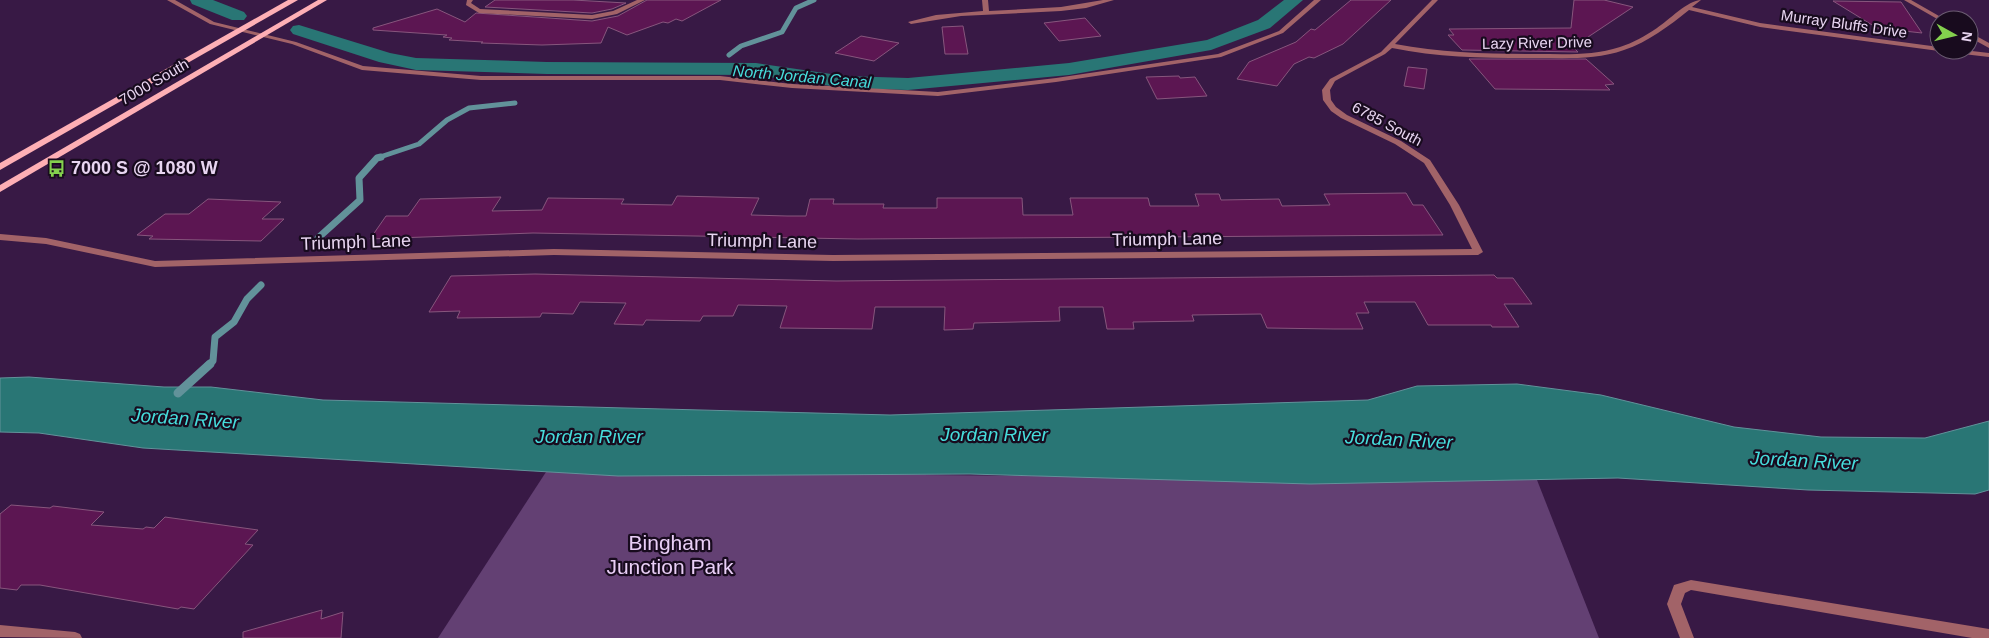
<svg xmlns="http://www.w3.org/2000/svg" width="1989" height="638" font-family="Helvetica,sans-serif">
<rect width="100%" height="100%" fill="#381945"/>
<!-- green -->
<path fill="#634073" d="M546,472L1537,480L1599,638H438Z"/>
<!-- water -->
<path fill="#297675" stroke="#62929a" d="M29,377L164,387H211L323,400L890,415L1368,400L1417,386L1517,384L1601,395L1734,427L1821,437L1925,438L1989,421V490L1975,494L1808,490L1618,478L1310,484L970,474L618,476L143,448L39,433L0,432V378Z"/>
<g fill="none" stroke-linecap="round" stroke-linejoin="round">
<!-- stream-far2 -->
<g stroke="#62929a" stroke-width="5">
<path d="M729,55L741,46L782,32L796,8L814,0"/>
<path d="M377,158L419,144L447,120L469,108L515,103"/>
</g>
<!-- stream-far1 -->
<g stroke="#62929a" stroke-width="7">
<path d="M318,238L360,200L359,178L377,158L381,157"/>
<path d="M208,365L213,361L215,337L234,322L247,299L261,285"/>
</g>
<!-- stream -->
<path stroke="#62929a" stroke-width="9" d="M178,393L210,364"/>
<!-- canal -->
<g fill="#297675" fill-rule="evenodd">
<path d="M190,0H213L244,12L247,16L244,20H232L192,4Z"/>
<path d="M1284,0H1303L1270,28L1211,50L1069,75L908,90L845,88L756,75L547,74L416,70L379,62L293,34L290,30L293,26L299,25L390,53L416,58L547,62L756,63L845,76L908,78L1069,63L1207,40L1258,20Z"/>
</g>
</g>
<!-- building -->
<g fill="#5c1652" stroke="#87567d">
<path d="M495,0H573L626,3L612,9L592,13L485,7Z"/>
<path d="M647,0H721L682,21L676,19L668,23L663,22L627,35L608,27L601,43L542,45L481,43L483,42L449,40L452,38L443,37L447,35L373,30V28L437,9L465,22L476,13L592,21L618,16Z"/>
<path d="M1351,0H1391L1343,44L1314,58L1309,57L1294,64L1277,86L1237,79L1249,62L1296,42L1311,29L1315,30Z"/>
<path d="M1574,0H1604L1633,7L1573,47L1578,52L1462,50L1448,35H1454L1449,29L1571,28Z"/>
<path d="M1833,1L1901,2L1922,33L1877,28Z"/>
<path d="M1085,18L1101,36L1059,41L1044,23Z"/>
<path d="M963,26L968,54H945L942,27Z"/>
<path d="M861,36L899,43L874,61L835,53Z"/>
<path d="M1469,59H1586L1614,84L1605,85L1610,90L1495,89Z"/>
<path d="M1408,67L1427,69L1424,89L1404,86Z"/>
<path d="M1179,76L1180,78L1195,77L1207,96L1157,99L1146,77Z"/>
<path d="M1406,193L1413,205H1423L1443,235L858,239L533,233L370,239L386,216H408L420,199L501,197L492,211L542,210L548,198L624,199L621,204L672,205L677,196L759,198L751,215L787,216H806L810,199H834L833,204H884L883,208H937V198H1022L1023,215H1073L1070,198H1148L1150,206H1199L1195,194H1219L1221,200L1279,199L1282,206L1330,205L1324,194Z"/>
<path d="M208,199L281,202L262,219H284L261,241L149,239L153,236L137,235L165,214H189Z"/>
<path d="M535,274L836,281L1494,275L1497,278H1513L1532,304H1504L1519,327H1492L1491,325H1428L1415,302H1364L1369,313H1356L1363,329H1334L1267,328L1261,314L1192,315L1194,321L1133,322L1134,329H1107L1103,307H1059L1060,321L974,323L973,329L944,330L945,307H875L872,329L780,328L787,306L738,305L733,316H703L700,321L646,320L643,325L614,324L626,303L580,302L573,314L542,313L540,317L457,318L460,311L429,312L451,276Z"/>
<path d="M11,505L50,508L53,506L104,512L91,525L143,529L146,527L154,528L165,517L258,530L245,544L253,545L194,609L181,607L178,609L40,585H21L17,590L0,588V514Z"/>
<path d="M322,610L321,619L343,612L341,638H243V632Z"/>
</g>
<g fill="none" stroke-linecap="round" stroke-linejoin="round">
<!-- service -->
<g fill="#a26368" fill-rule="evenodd">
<path d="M167,0H175L214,22L296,42L363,66L481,76H720L792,84L938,92L1056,78L1218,54L1279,31L1314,0H1321L1283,33L1221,57L1056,82L938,96L792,88L720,80H481L362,70L292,44L210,24Z"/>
<path d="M1691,580L1989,629V638H1972L1691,590L1685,593L1681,604L1694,638H1680L1667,604L1674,585Z"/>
</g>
<!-- minor -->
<g fill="#a26368" fill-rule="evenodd">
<path d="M467,0H473L471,3L480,9L592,15L613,11L637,0H645L617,14L592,19L479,13L466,5Z"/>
<path d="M982,0H988L989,11L1061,7L1103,0H1114L1086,8L1061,11L961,16L911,24L908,22L936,15L983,11Z"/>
<path d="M1432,0H1438L1395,44C1442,53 1489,54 1536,54C1564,54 1593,56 1620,47C1633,43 1645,36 1657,28C1669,20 1688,0 1701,0L1692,7L1760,23L1939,47V50H1942L1939,51L1760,27L1689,10C1669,26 1648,42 1624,50C1596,60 1566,58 1537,58C1488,58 1440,58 1392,48L1385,54L1335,81L1330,90L1331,100L1336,107L1347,115L1401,141L1430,160L1459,205L1483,252L1478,255L833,261L554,255L155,267L46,244L0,240V234L46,238L155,261L554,249L833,255L1472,249L1450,205L1424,163L1395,144L1341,118L1331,111L1323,100L1322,90L1330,79L1381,52Z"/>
<path d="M1904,0H1911L1946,20H1939Z"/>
<path d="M1969,32L1989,43V48L1969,37Z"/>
<path d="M1943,50H1963L1989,53V57L1946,52Z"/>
<path d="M0,625L75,632L80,634L82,638L0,637Z"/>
</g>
<!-- primary -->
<g fill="#feafb5" fill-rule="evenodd">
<path d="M288,0H298L0,170V163Z"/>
<path d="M318,0H327L0,192V185Z"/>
</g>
</g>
<!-- icons -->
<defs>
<symbol id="bus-bare" viewBox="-9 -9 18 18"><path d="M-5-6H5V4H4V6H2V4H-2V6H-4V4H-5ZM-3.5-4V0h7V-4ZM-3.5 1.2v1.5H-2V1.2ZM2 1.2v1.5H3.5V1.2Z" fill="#84d04e" stroke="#180b1e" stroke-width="2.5" paint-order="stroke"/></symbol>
</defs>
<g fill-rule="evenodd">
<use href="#bus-bare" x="44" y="156" width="25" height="25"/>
</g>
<g text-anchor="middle" stroke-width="4.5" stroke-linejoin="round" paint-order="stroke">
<!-- far-street labels -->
<g font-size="15" fill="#e8d5f1" stroke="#180b1e">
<text transform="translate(1844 24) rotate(8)" y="5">Murray Bluffs Drive</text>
<text transform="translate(1537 43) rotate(-1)" y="5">Lazy River Drive</text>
<text transform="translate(154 82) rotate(-30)" y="5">7000 South</text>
<text transform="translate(1387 124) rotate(28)" y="5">6785 South</text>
</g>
<!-- far-water labels -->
<g font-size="16" font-style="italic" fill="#46dcdb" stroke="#180b1e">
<text transform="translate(802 76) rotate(5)" y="6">North Jordan Canal</text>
</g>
<!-- poi labels -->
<g font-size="18" font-weight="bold" fill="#e8d5f1" stroke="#180b1e" text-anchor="start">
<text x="71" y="174">7000 S @ 1080 W</text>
</g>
<!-- street labels -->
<g font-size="18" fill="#e8d5f1" stroke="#180b1e">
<text transform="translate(1167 239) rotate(-1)" y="6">Triumph Lane</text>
<text transform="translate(762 241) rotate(1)" y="6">Triumph Lane</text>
<text transform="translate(356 242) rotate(-2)" y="6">Triumph Lane</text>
</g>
<!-- water labels -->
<g font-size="19" font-style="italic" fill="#46dcdb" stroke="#180b1e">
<text transform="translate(185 418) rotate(4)" y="7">Jordan River</text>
<text x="994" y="441">Jordan River</text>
<text x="589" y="443">Jordan River</text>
<text transform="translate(1399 439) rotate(3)" y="7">Jordan River</text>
<text transform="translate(1804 460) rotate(3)" y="7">Jordan River</text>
</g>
<!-- near-park labels -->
<g font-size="21" fill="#e9cef6" stroke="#180b1e">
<text x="670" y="550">Bingham<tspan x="670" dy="24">Junction Park</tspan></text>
</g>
</g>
<!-- north arrow -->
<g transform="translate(1954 35) rotate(98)"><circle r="24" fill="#180b1e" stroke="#6b5c72"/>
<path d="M0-4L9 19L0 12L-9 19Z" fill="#84d04e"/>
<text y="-8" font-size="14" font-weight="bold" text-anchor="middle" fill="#e8d5f1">N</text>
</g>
</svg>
